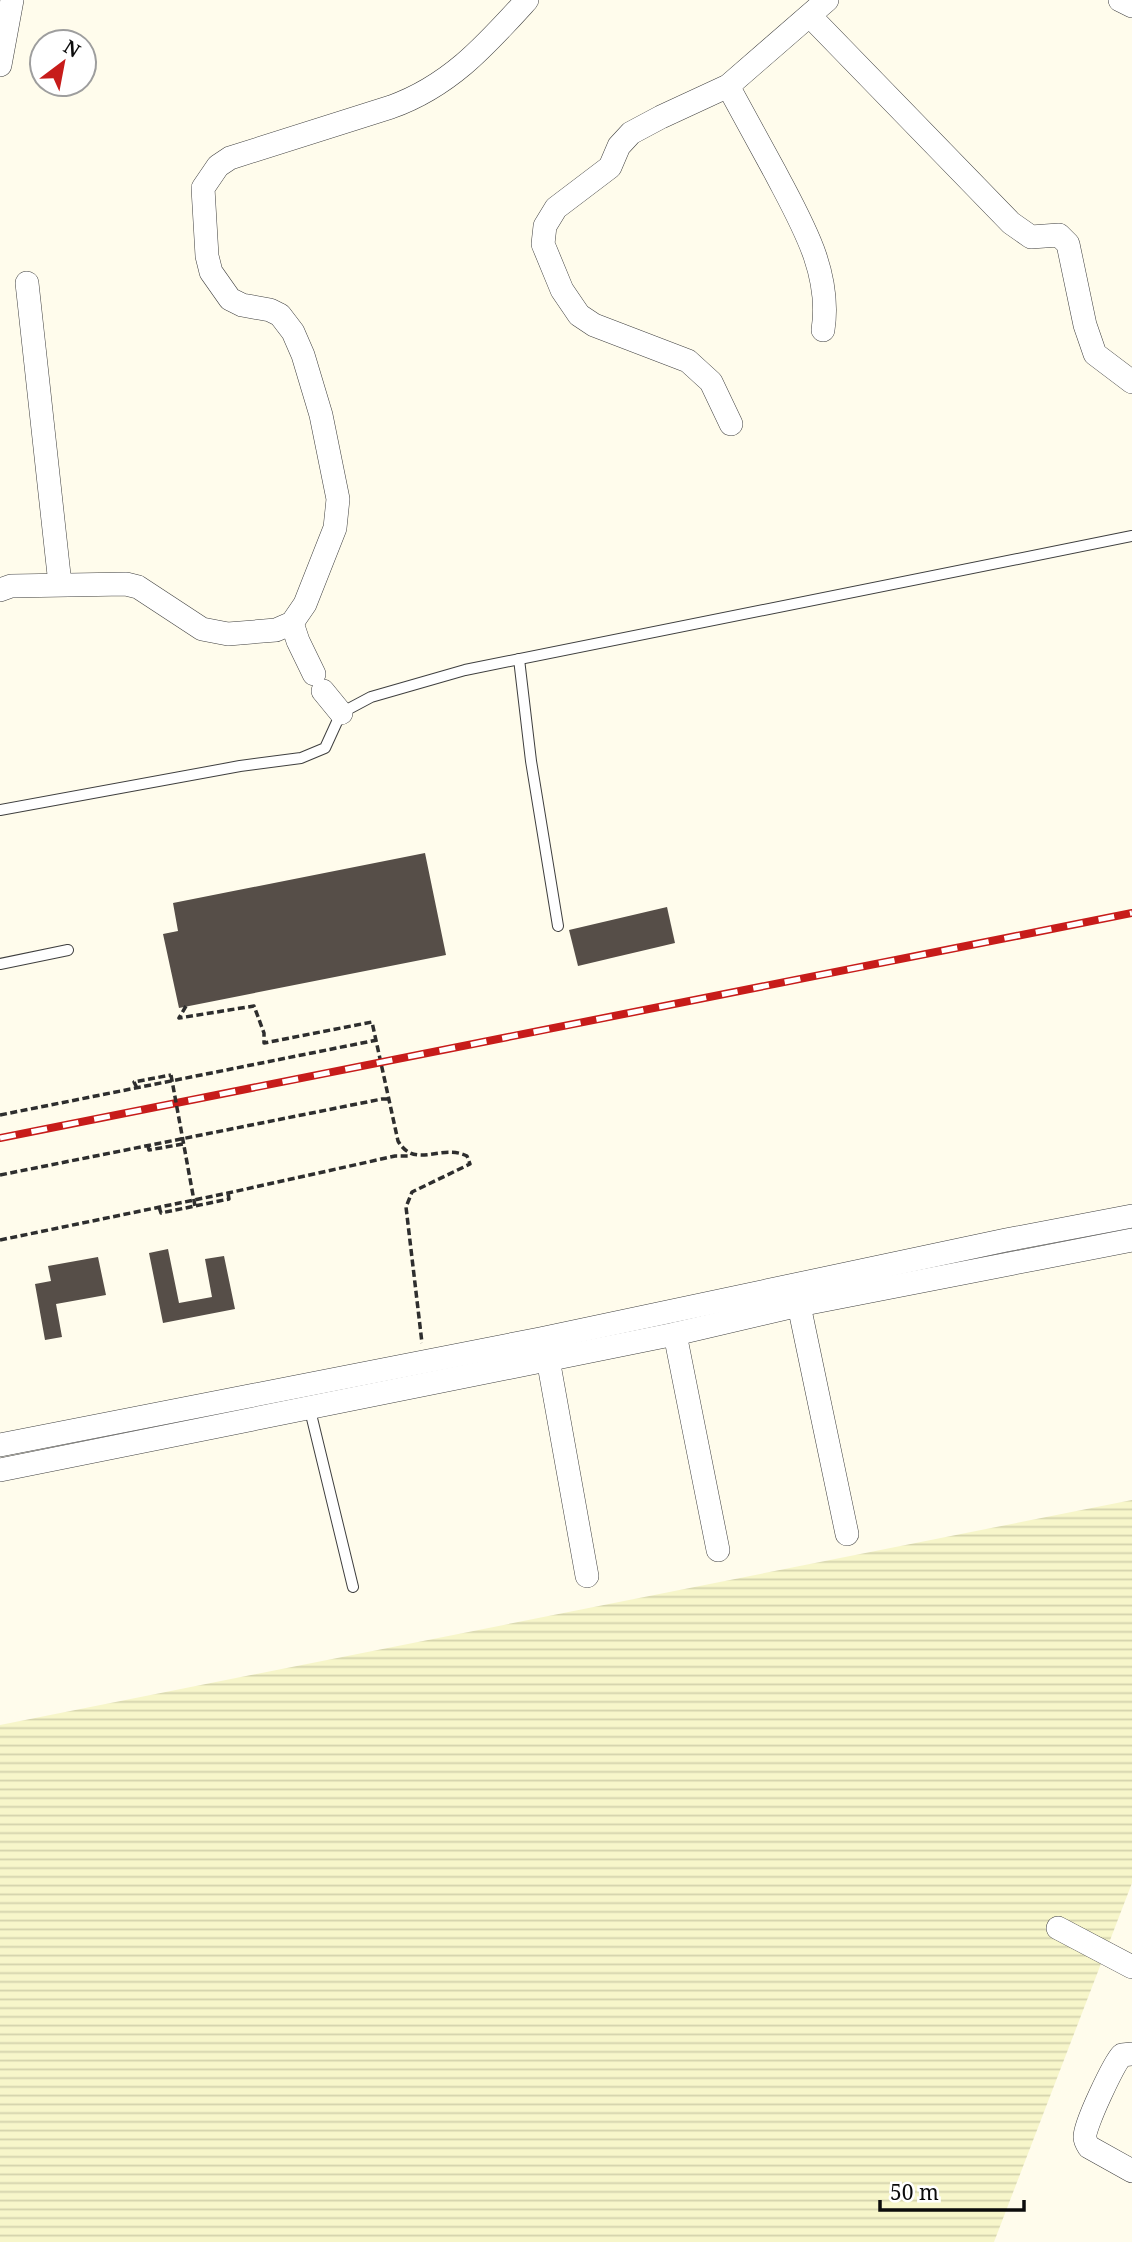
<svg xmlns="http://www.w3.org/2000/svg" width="1132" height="2242" font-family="'Noto Serif',serif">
<defs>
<pattern id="farmland-rules" width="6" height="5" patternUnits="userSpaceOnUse" patternTransform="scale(1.75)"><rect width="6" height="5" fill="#f7f6ca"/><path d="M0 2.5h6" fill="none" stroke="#d3d2ac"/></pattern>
</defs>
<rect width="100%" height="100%" fill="#fffcec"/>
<!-- farmland -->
<path fill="url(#farmland-rules)" d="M1132,1500V1883L994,2242H0V1725Z"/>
<!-- building -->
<g fill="#564e48">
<path d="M425,853L446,955L179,1008L163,934L178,931L173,903Z"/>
<path d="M667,907L675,943L578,966L569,930Z"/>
<path d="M168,1249L179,1303L212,1297L205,1259L224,1256L235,1309L163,1323L149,1253Z"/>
<path d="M98,1257L106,1295L56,1304L62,1337L45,1340L35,1284L51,1281L48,1266Z"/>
</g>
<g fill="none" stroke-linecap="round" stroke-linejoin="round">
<defs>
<g id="lane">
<path d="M519,659L531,761L558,926"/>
<path d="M0,810L240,766L301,758L325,748L341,713L371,697L465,670L1132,536"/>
<path d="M0,964L68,950"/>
<path d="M309,1406L353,1587"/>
</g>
<g id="street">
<path d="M1120,0L1132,6"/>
<path d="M810,16L1011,223L1031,237L1059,235L1068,244L1085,325L1095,354L1132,382"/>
<path d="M0,65L12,0"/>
<path d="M728,86C744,115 759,143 775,172C801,222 832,272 823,330"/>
<path d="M27,283L60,584"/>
<path d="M731,424L711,382L688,361L594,325L579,315L562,290L543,244L545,226L556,208L610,167L619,146L631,133L661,117L728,86L827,0"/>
<path d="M0,590L11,586L126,584L138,587L202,629L228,634L276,630L292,623L305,604L335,528L338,499L321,415L303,355L293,332L280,315L270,310L242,305L230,299L211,272L207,256L203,188L218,166L230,158L391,107C450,86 486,45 527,0"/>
<path d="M292,623L298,641L314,674"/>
<path d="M323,691L341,713"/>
<path d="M796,1291L847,1534"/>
<path d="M675,1334L718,1550"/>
<path d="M543,1345L548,1359L587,1576"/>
<path d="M0,1445L540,1339L1006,1240L1132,1216"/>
<path d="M0,1470L675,1334L799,1305L1132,1240"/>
<path d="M1058,1928L1132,1967"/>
<path d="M1132,2054L1122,2055C1114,2063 1084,2126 1085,2137C1085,2141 1087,2144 1089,2147L1132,2171"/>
</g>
</defs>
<!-- lane casing -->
<use href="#lane" stroke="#3f3f3f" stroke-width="12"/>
<!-- street casing -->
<use href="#street" stroke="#3f3f3f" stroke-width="24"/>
<!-- path -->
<g stroke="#2e2e2e" stroke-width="3.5" stroke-dasharray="7 3.5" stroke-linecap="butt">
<path d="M186,1006L179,1018L254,1006L264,1033V1043L372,1022L398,1141C415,1170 441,1143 467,1156L470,1164L412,1192L406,1207L422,1343"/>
<path d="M137,1088L134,1082L171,1075"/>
<path d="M0,1115L377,1040"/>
<path d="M148,1146L149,1150L183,1144"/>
<path d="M0,1175L382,1099H389"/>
<path d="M159,1207L161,1213L229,1199L228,1193"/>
<path d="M0,1240L228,1193L395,1156H410"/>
</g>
<!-- lane -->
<use href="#lane" stroke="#fff" stroke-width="10"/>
<!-- street -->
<use href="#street" stroke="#fff" stroke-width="23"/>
<defs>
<path id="rail" d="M0,1138L1132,913"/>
</defs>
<!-- rail casing -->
<use href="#rail" stroke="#c71c1a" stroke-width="8"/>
<!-- rail -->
<use href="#rail" stroke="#fff" stroke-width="5" stroke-dasharray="16" stroke-linecap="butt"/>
<!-- path-bridge -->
<path stroke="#2e2e2e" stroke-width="3.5" stroke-dasharray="7 3.5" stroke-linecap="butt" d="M171,1075L195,1206"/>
</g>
<!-- north arrow -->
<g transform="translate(63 63) rotate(32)"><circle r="33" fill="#ffffff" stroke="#9e9e9e" stroke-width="2"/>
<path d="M0-5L12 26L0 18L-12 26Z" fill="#c71c1a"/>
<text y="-10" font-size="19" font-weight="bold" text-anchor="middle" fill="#0c0c0c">N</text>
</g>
<!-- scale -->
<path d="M880 2200v10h144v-10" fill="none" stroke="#0c0c0c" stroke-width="3.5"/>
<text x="890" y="2200" font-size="21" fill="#0c0c0c" stroke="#ffffff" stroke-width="5" paint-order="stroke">50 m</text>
</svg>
